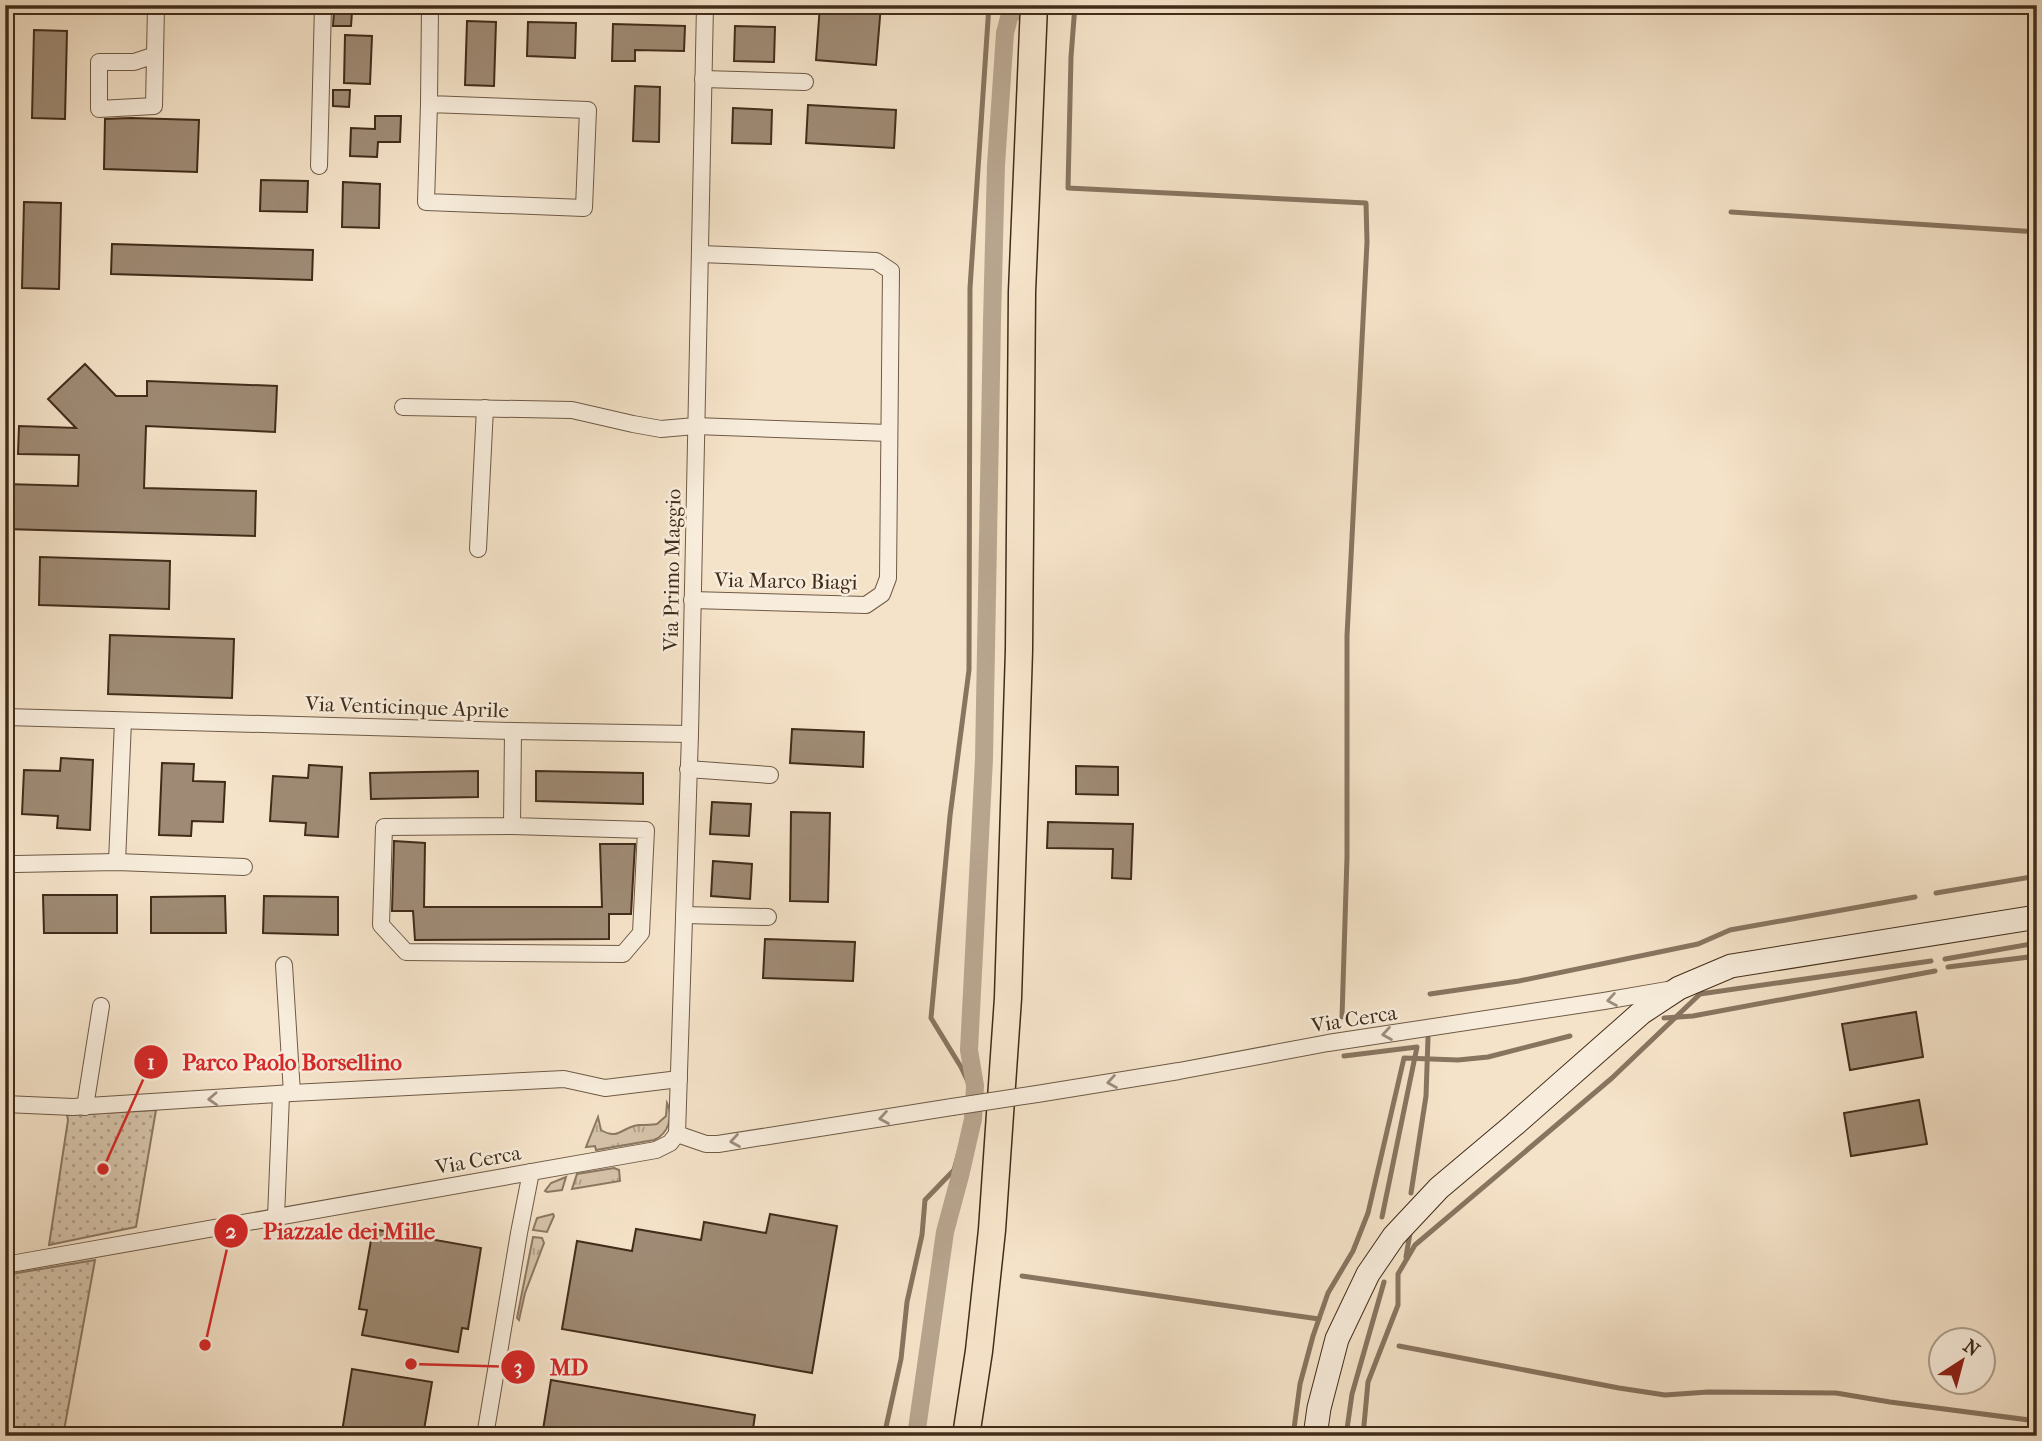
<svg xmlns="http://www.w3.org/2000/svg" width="2042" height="1441" font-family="'IM FELL French Canon',serif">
<defs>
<pattern id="grass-tufts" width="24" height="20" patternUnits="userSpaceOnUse" patternTransform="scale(1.75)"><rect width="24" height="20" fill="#d6c4ab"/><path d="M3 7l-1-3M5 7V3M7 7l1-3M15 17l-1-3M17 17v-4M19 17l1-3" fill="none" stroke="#af9f8a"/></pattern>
<pattern id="park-dots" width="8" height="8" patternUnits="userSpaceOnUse" patternTransform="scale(1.75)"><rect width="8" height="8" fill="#d6c4ab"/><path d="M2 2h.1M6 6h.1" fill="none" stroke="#af9f8a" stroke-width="1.8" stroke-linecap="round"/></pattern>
</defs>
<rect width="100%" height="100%" fill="#f5e3c9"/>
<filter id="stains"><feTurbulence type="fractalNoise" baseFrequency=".00286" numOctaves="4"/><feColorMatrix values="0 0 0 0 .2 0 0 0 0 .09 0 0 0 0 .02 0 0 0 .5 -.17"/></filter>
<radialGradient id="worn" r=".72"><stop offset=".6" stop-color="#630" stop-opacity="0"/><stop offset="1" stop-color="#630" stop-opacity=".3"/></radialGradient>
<!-- grass -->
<g fill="url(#grass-tufts)" stroke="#8c7862" stroke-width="2">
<path d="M667,1103C674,1117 668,1134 654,1140L596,1150L595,1146L586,1147L598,1117L601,1130C619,1141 623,1126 639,1125C645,1125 651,1125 657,1124L666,1116Z"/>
<path d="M614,1168L619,1170L620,1181L572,1189L577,1174Z"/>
<path d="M566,1177L562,1190L547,1192L545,1191L551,1183Z"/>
<path d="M553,1214L554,1216L547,1232L533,1230L537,1218Z"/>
<path d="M533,1237L542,1238L544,1243L525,1293L519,1320L517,1318Z"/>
</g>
<!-- park -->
<g fill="url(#park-dots)" stroke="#8c7862" stroke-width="2">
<path d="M156,1110L136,1227L49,1245L68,1120L67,1115Z"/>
<path d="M95,1260L63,1436H5V1275Z"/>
</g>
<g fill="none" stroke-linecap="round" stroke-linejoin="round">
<!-- stream -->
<g stroke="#887560" stroke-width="5">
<path d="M1075,5L1071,57L1068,188L1366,203L1367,242L1347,636V857L1342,1017"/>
<path d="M1046,10H1053L1054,5"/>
<path d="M1731,212L2037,232"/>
<path d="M2034,232L2037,158"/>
<path d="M1936,893L2037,876"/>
<path d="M1945,959L2037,943"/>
<path d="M1948,967L2037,956"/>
<path d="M1430,994L1519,981L1698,944L1730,930L1915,897"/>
<path d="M1664,1018L1693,1016L1935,971"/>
<path d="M1344,1056L1417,1047L1382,1217"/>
<path d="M1411,1193L1426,1096L1428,1038"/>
<path d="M1406,1257L1410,1233"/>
<path d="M1022,1276L1319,1319"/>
<path d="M1399,1346L1619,1388L1665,1395L1708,1392L1836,1393L1890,1402L2037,1421"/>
<path d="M884,1436L901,1359L907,1302L922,1235L925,1200L954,1170L967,1124L970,1086L961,1067L931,1018L950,816L969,670L970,288L989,5"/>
<path d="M1293,1436L1300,1384L1313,1336L1328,1293L1353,1251L1368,1213L1404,1058L1458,1060L1488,1057L1570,1036"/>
<path d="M1346,1436L1352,1394L1384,1282"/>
<path d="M1363,1436L1368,1382L1398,1305V1274L1415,1245L1612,1078L1700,994L1931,961"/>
</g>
<!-- canal -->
<path stroke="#b8a58e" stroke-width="18" d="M916,1436L945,1232L960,1176L973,1119L975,1086L969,1050L984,759L992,321L996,165L1005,33L1010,14L1017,11"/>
</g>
<!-- building -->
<g fill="#9f8b75" stroke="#412c1a" stroke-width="2">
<path d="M820,5H881L876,65L816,60Z"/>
<path d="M334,11L352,12L351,26H333Z"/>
<path d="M467,21L496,22L494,86L465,85Z"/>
<path d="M528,22L576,23L575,58L527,56Z"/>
<path d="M613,24L685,26L684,51L635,50V61H612Z"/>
<path d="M735,26L775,27L774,62L734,61Z"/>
<path d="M34,30L67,31L65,119L32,118Z"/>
<path d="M345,35L372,36L370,84L344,83Z"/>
<path d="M635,86L660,87L659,142L633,141Z"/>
<path d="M333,90H350L349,107L333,106Z"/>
<path d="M808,105L896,110L894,148L806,143Z"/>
<path d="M733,108L772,110L771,144L732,143Z"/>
<path d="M375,116H401L400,142H378L377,157L350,156L351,128L375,129Z"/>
<path d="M131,118L199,120L197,172L104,169L105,119Z"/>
<path d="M261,180L308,181L307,212L260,211Z"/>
<path d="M343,182L380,184L379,228L342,227Z"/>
<path d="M24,202L61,203L59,289L22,288Z"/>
<path d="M112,244L313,250L312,280L111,274Z"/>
<path d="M85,364L116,396H147V381L277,386L275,432L146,426L144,488L256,491L255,536L5,529V484L78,486L79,455L18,454L19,426L76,428L48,399Z"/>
<path d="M40,557L170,561L169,609L39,605Z"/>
<path d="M110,635L234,639L232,698L108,694Z"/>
<path d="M792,729L864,732L863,767L790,763Z"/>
<path d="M61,758L93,760L90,830L57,828L58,816L22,814L24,770L60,771Z"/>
<path d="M162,763L194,764L193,781L225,782L223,822L192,821L191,836L159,835Z"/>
<path d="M309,765L342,767L338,837L305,835L306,823L270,821L273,776L308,778Z"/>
<path d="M1076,766L1118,767V795L1076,794Z"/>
<path d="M478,771V797L371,799L370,773Z"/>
<path d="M536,771L643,773V804L536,801Z"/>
<path d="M712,802L751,804L749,836L710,834Z"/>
<path d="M791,812L830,813L828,902L790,901Z"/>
<path d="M1048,822L1133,824L1131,879L1112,878L1113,849L1047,848Z"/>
<path d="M394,841L425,843L424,907H602L600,844H635L631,914H609V939L415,940L413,911H392Z"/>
<path d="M713,861L752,864L750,899L711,896Z"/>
<path d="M43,895H117V933H44Z"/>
<path d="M225,896L226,933H151V897Z"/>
<path d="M264,896L338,897V935L263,933Z"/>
<path d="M765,939L855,942L853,981L763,978Z"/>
<path d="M1916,1012L1923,1057L1850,1070L1842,1024Z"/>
<path d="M1919,1100L1927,1144L1851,1156L1844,1113Z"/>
<path d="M770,1214L837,1226L812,1373L562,1329L577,1241L632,1251L636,1229L701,1240L704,1222L766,1233Z"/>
<path d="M373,1229L481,1248L468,1329L462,1328L458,1352L362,1335L367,1310L359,1309Z"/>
<path d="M352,1369L432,1382L423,1436H365L342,1432Z"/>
<path d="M551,1380L755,1415L752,1436H542Z"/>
</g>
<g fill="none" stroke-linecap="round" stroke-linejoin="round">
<defs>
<g id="minor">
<path d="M155,55L134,62H99V109L154,106L156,5"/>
<path d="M703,79L805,82"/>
<path d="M429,104L588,110L584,208L426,202L429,104L430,5"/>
<path d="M319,166L323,5"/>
<path d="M403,407L572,410L633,424L661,429L695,426L889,433"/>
<path d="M478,549L485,408"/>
<path d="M692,600L866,605L882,594L888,578L891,271L876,261L700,254"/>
<path d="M5,717L513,731L690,734"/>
<path d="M688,769L770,775"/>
<path d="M512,826L384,827L381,925L406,952L623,954L641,933L646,830L512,826L513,731"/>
<path d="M117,862L123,721"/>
<path d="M16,864L117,862L244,867"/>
<path d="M684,915L768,917"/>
<path d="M284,965L292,1093"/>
<path d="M1037,1094L1179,1071L1328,1043L1604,1001L1673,989"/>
<path d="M5,1104L73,1107L292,1093L564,1079L605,1088L679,1079"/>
<path d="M85,1107L101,1006"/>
<path d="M677,1134L690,734L705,5"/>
<path d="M677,1134L706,1144H718L952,1107"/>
<path d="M276,1217L281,1095"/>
<path d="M5,1265L656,1150L670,1143L677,1134"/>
<path d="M485,1436L519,1233L531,1172"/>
</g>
<path id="secondary" d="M1315,1436L1319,1408L1337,1339L1368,1274L1394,1236L1439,1188L1515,1124L1641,1013L1679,988L1731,966L2037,917"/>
<path id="trunk" d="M966,1436L979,1351L992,1230L1008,998L1019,650L1022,292L1034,5"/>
</defs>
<!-- minor casing -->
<use href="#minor" stroke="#6e5a46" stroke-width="18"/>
<!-- secondary casing -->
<use href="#secondary" stroke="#412c1a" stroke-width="25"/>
<!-- trunk casing -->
<use href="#trunk" stroke="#412c1a" stroke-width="29"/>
<!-- minor -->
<use href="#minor" stroke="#f8eddc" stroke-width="16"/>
<!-- secondary -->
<use href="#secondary" stroke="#f8eddc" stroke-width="23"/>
<!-- trunk -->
<use href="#trunk" stroke="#f5e3c9" stroke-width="26"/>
<defs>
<path id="minor-bridge" d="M952,1107L1037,1094"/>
</defs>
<!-- minor-bridge casing -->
<use href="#minor-bridge" stroke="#6e5a46" stroke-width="18" stroke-linecap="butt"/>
<!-- minor-bridge -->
<use href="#minor-bridge" stroke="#f8eddc" stroke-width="16"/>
</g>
<!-- one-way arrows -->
<defs><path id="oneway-chevron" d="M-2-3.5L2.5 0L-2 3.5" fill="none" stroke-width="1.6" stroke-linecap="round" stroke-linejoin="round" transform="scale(1.75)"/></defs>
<g stroke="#9c8c7b">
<use href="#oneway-chevron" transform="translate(1612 1000) rotate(170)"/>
<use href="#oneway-chevron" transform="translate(1387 1034) rotate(171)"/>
<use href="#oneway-chevron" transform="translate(1112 1082) rotate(171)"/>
<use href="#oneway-chevron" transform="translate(213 1099) rotate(177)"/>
<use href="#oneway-chevron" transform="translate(884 1118) rotate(171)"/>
<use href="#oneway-chevron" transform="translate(735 1141) rotate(171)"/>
</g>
<g text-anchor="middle" stroke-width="5" stroke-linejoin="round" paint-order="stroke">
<!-- street labels -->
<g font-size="21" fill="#412c1a" stroke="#f8eddc">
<text transform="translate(672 570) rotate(-89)" y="7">Via Primo Maggio</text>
<text transform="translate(786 581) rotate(1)" y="7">Via Marco Biagi</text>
<text transform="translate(407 707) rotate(2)" y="7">Via Venticinque Aprile</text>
<text transform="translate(1354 1019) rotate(-9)" y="7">Via Cerca</text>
<text transform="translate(478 1160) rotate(-10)" y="7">Via Cerca</text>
</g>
</g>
<!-- callouts -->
<path fill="none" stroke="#d62828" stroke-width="2.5" d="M103 1169L151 1062M205 1345L231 1231M411 1364L518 1367"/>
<g fill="#d62828" stroke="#f8eddc" stroke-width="2.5">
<circle cx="103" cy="1169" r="7"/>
<circle cx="205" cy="1345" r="7"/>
<circle cx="411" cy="1364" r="7"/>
<circle cx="151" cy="1062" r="18"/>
<circle cx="231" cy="1231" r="18"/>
<circle cx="518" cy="1367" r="18"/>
</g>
<g font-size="21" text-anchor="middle" font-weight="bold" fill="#fff">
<text x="151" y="1069">1</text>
<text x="231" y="1238">2</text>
<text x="518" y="1374">3</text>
</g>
<g font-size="23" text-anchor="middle" font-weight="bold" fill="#d62828" stroke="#f8eddc" stroke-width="5" stroke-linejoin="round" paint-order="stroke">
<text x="292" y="1070">Parco Paolo Borsellino</text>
<text x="349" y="1239">Piazzale dei Mille</text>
<text x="569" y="1375">MD</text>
</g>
<!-- margin -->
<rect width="2042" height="1441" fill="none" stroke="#f5e3c9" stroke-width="28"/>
<rect x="7" y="7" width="2028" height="1427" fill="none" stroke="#412c1a" stroke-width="3.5"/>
<rect x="14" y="14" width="2014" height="1413" fill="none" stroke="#412c1a" stroke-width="2"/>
<!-- north arrow -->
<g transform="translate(1962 1361) rotate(36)"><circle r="33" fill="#f8eddc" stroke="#afa08e" stroke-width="2"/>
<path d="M0-5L12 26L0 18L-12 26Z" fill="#8f2418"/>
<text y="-10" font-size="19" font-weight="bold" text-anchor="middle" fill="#412c1a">N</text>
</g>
<rect width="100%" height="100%" filter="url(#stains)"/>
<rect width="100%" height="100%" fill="url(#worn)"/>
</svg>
